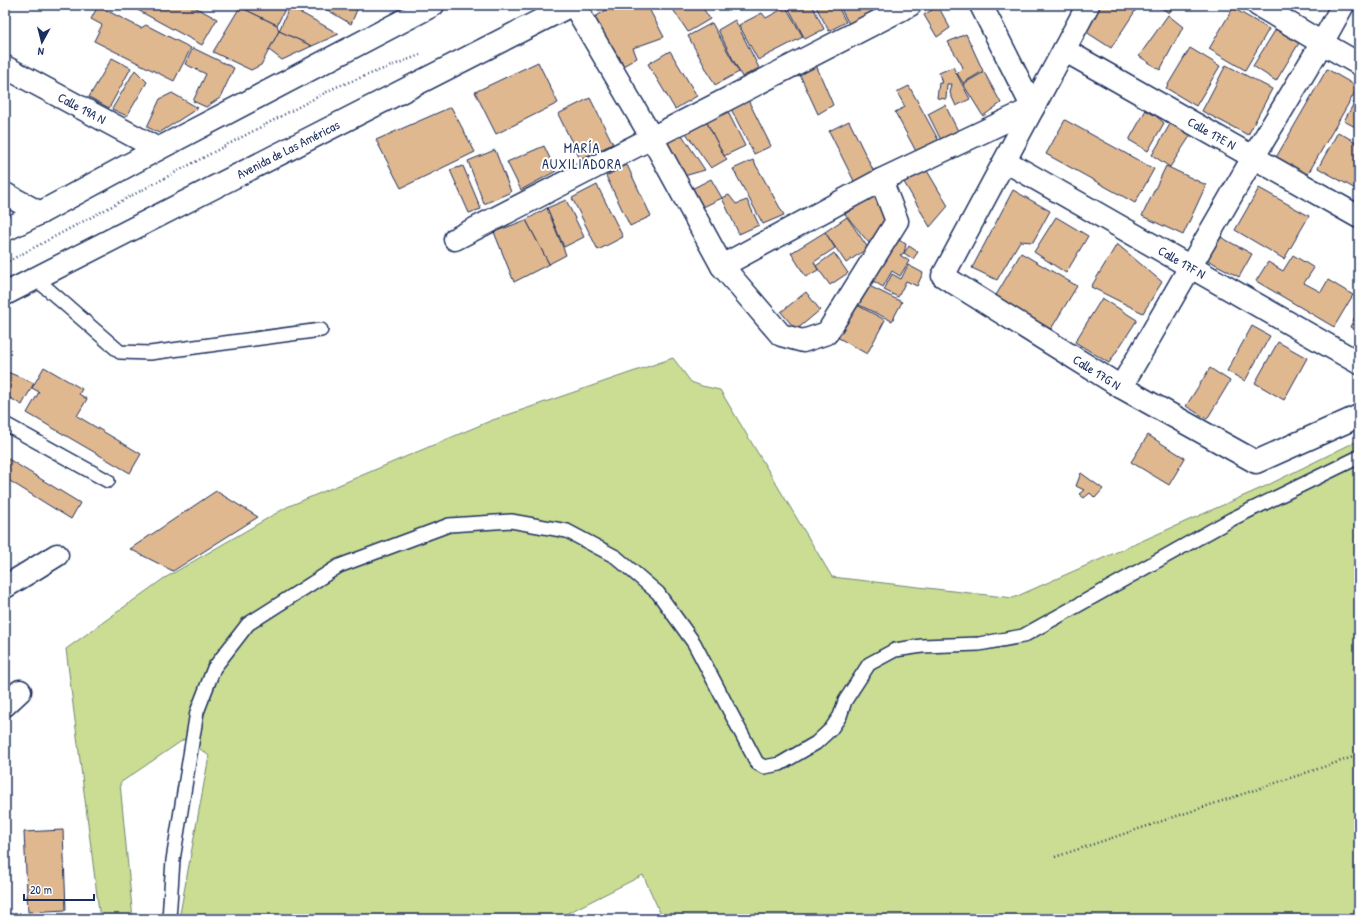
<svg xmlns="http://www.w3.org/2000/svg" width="1364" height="924" font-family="'Patrick Hand',sans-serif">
<rect width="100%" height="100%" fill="#fff"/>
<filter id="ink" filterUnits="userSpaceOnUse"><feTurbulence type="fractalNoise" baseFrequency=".025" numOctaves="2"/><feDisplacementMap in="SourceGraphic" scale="8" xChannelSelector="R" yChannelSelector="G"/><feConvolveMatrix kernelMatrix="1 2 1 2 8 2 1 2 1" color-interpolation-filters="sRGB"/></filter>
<g filter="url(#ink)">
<!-- green -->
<path fill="#cadd92" stroke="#728678" d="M673,358L691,382L702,386L720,390L832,577L1013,598L1266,486L1359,440V919H663L643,875L556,919H179L209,756L186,738L120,783L133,919H100L66,649L163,579L287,507L490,421Z"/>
<!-- building -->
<g fill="#e0b890" stroke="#1b2f5e">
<path d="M134,5H191L217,19L202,45L132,7Z"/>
<path d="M241,5H287L277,25L240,7Z"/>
<path d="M319,5H359L351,24Z"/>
<path d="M614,5H647L664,37L633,48L637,58L623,66L619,56L616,57L595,17Z"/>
<path d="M670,5H701L710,19L688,32Z"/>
<path d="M726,5H739L728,10Z"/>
<path d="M787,5H812L824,29L805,39Z"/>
<path d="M815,5H837L846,22L829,31Z"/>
<path d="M839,5H868L873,14L850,26Z"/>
<path d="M1092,5H1139L1111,48L1080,28Z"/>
<path d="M1157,5H1174L1169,13Z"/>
<path d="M98,6L141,28L146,25L191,48L174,81L94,41L102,25L91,19Z"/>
<path d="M938,6L950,28L937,37L924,15Z"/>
<path d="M240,7L277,25L279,31L261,65L251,70L213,52Z"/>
<path d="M786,7L803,37L758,60L739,25L762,13L766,18Z"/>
<path d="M289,8L305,15L339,34L312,46L279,31Z"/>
<path d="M1233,8L1269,29L1245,70L1209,49Z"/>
<path d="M1168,15L1183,27L1160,70L1139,56Z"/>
<path d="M735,20L759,68L742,77L718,30Z"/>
<path d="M712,23L739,72L715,85L688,36Z"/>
<path d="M1276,29L1299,43L1276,81L1253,66Z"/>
<path d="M279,31L312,46L282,60L269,50Z"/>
<path d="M966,34L983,71L963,83L957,73L963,67L948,42Z"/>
<path d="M193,48L234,68L220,98L206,107L193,101L206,74L185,64Z"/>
<path d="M1190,48L1220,66L1196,106L1166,88Z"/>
<path d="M670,51L697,96L675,109L648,64Z"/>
<path d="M112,58L131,68L109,108L89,97Z"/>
<path d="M538,62L558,103L496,134L475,92Z"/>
<path d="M816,65L833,105L818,114L800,75Z"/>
<path d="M1226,65L1272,89L1248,135L1202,111Z"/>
<path d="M953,67L970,99L956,106L950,93L952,84H947L946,99L937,98L939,83H942L939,73Z"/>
<path d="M1327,69L1358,87L1305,179L1274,161Z"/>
<path d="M135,70L147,82L127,116L112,109Z"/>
<path d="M984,72L1001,103L983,116L963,84Z"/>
<path d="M909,86L940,143L918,155L895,112L905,107L897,92Z"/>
<path d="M172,93L198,108L159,133L147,127L160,99Z"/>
<path d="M1359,94V129L1344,121Z"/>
<path d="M590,98L613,144L580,159L558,114Z"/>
<path d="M748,100L771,146L754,154L730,107Z"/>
<path d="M945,105L958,131L941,140L928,114Z"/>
<path d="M725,106L745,146L724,156L704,117Z"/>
<path d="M451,107L475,152L401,188L376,140Z"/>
<path d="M1147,108L1164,123L1148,151L1129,140Z"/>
<path d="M1176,114L1196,127L1170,167L1152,155Z"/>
<path d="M704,117L724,156L727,159L711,168L683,129Z"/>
<path d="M1065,120L1154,169L1135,203L1046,154Z"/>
<path d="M849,121L875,174L855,183L829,131Z"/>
<path d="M680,132L705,170L684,176L662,143Z"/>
<path d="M1338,132L1359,144V191L1318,168Z"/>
<path d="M544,146L556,171L521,190L507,162Z"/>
<path d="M495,150L511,192L484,204L468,161Z"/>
<path d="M753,160L784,215L763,224L733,169Z"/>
<path d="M923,164L948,206L930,227L901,177Z"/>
<path d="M627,165L651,216L630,226L606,176Z"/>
<path d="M463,166L481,209L469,213L450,170Z"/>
<path d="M1166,166L1206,185L1183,235L1142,216Z"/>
<path d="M711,179L722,198L701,208L684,193Z"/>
<path d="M597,185L623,237L598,250L572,198Z"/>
<path d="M1259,188L1309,216L1284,259L1235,230Z"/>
<path d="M1013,190L1050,211L1033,242L1020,241L997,280L972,268Z"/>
<path d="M876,194L891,224L874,249L845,214Z"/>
<path d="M729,195L736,204L747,200L759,225L739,234L722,198Z"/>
<path d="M566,200L584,237L564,247L547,208Z"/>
<path d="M547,208L566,255L549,264L526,220Z"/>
<path d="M847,217L868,248L846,263L825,232Z"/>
<path d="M1056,217L1088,236L1066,273L1034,252Z"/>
<path d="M526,220L549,264L514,282L494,232Z"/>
<path d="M825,232L835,248L814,262L818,270L806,277L791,253Z"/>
<path d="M1217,235L1252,254L1239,277L1204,258Z"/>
<path d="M897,239L906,244L904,253L900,255L909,261L900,276L892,271L883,287L873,281Z"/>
<path d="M1117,244L1162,282L1143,313L1091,287Z"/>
<path d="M909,246L918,252L913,259L904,253Z"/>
<path d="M834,253L848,273L830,285L816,266Z"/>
<path d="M1021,253L1077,286L1051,329L995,297Z"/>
<path d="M1293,255L1314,268L1304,283L1321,292L1328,280L1353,295L1334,327L1256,281L1268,262L1283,271Z"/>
<path d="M908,265L923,273L917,286L906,281L898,297L884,290L892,274L901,279Z"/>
<path d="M861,282L902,302L892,321L851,301Z"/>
<path d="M806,292L820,310L796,330L781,312Z"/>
<path d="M1102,298L1137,320L1109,363L1075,342Z"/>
<path d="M855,304L885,320L867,354L837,337Z"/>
<path d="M1359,309V332L1350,327Z"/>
<path d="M1252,326L1270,336L1245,381L1227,371Z"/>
<path d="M1278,342L1307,358L1284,400L1255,383Z"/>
<path d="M44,367L82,389L79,394L87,399L77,416L141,454L130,473L27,413L39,392L32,388Z"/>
<path d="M1210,368L1230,381L1207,419L1186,406Z"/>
<path d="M5,371L34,383L22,405L5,395Z"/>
<path d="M1148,435L1185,458L1169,485L1131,462Z"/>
<path d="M5,457L80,503L71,519L5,478Z"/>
<path d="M1081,473L1103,489L1095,498L1090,493L1084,498L1079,494L1084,490L1076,486Z"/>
<path d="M216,491L258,517L173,571L130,549Z"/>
<path d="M63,830L66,910L28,912L24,832Z"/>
<path d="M5,912L9,913L7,919H5Z"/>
</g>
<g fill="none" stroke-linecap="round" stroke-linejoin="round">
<defs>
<g id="service">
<path d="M35,278L120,352L150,353L321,330"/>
<path d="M5,424L108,481"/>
<path d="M169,919L173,860L197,712L214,668L248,624L339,566L449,525L511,521L567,531L616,557L658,593L694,643L757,763L764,767L780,764L816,743L831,729L840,716L845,701L869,664L895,650L922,646L979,644L1023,636L1232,519L1359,457"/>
</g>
<g id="minor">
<path d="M574,5L652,138L722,266L781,335L803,341L827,333L897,221L881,180"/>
<path d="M1088,5L943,276L1121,387L1256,462L1359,416"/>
<path d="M1258,5L1322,43L1359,64"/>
<path d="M1064,50L1359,217"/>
<path d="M5,67L158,149"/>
<path d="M1005,161L1359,363"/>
<path d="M5,194L40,213"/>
<path d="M455,239L910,5"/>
<path d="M722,266L881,180L1033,108L981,5"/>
<path d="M1121,387L1254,156L1322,43L1343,5"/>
<path d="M5,587L57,555"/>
<path d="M5,705L20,691"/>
</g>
<g id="secondary">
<path d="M5,230L40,213L158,149L433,5"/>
<path d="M5,294L571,5"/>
</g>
</defs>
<!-- service casing -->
<use href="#service" stroke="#1b2f5e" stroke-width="16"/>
<!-- minor casing -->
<use href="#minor" stroke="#1b2f5e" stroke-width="25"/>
<!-- secondary casing -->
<use href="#secondary" stroke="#1b2f5e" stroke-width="25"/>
<!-- path -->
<g stroke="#1b2f5e" stroke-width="2.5" stroke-dasharray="1 3" stroke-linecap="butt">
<path d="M5,263L336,87L420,55"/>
<path d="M1055,857L1359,755"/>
</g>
<!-- service -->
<use href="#service" stroke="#fff" stroke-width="13"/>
<!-- minor -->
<use href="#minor" stroke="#fff" stroke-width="22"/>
<!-- secondary -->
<use href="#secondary" stroke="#fff" stroke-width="22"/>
</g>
</g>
<g text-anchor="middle" stroke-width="4" stroke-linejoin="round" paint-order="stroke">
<!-- street labels -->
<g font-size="13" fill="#1b2f5e" stroke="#fff">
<text transform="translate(82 108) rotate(28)" y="5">Calle 19A N</text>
<text transform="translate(1212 133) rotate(29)" y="5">Calle 17E N</text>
<text transform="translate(288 149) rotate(-27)" y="5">Avenida de Las Américas</text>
<text transform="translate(1182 262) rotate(30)" y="5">Calle 17F N</text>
<text transform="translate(1097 372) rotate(32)" y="5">Calle 17G N</text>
</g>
<!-- neighbourhood labels -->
<g font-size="14" letter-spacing="1" fill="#1b2f5e" stroke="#fff">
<text x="582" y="153">MARÍA<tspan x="582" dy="16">AUXILIADORA</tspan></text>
</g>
</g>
<!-- margin -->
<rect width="1364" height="924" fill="none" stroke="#fff" stroke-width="20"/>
<rect x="10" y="10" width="1344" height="904" fill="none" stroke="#1b2f5e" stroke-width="1.5" filter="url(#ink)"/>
<!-- north arrow -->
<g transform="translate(42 42) rotate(187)" stroke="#ffffff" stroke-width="3" paint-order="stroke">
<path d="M0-3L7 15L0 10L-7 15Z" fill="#1b2f5e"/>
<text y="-6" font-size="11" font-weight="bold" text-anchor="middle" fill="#1b2f5e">N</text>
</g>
<!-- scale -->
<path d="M24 894v6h70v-6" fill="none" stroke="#1b2f5e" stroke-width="2"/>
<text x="30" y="894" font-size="12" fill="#1b2f5e" stroke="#ffffff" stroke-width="3" paint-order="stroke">20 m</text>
</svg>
